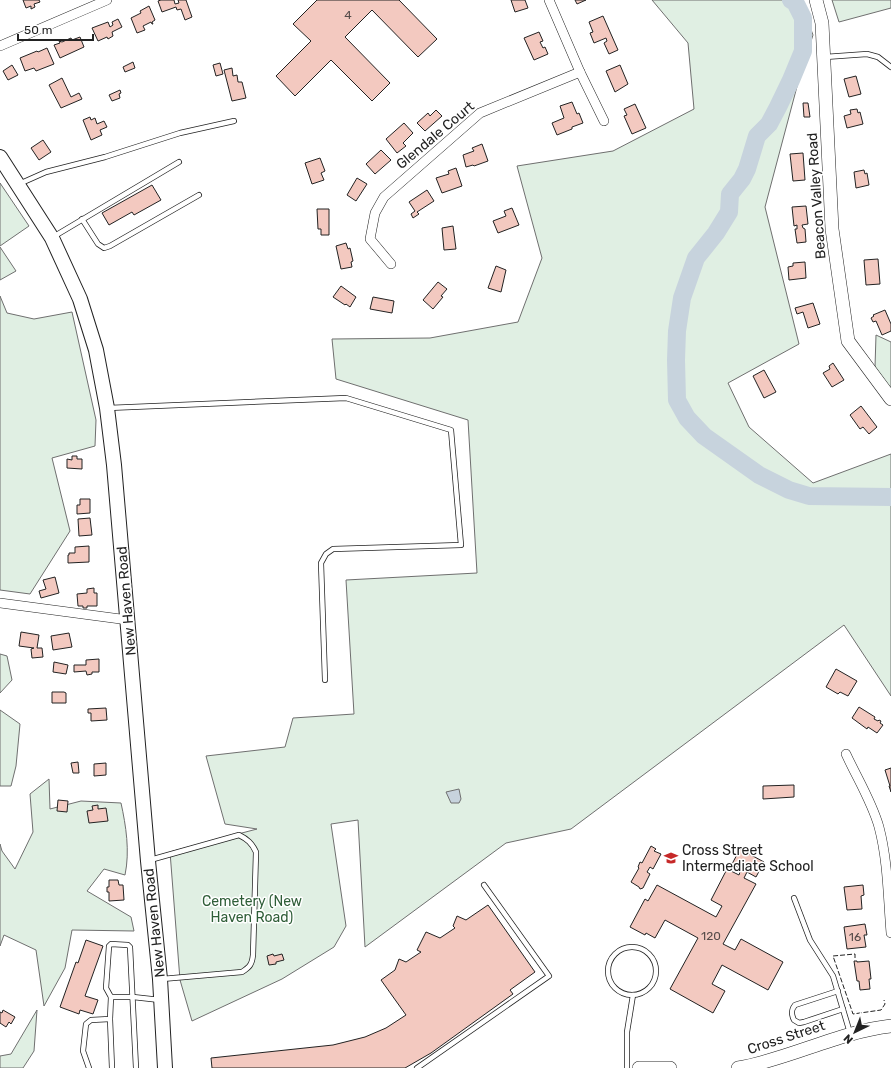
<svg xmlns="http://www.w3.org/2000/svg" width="891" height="1068" font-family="Rubik,sans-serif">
<rect width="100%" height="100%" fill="#fff"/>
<!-- green -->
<g fill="#e0efe3" stroke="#6f6f6f">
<path d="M652,0H800L813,35L799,79L765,207L799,344L728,383L749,427L813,483L891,454V696L844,625L571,829L506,843L365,947L358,820L331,824L346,926L334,947L282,979L192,1021L180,980L170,852L257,829L225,824L206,756L285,747L293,718L354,714L346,580L477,573L468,420L336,379L332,339L430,338L518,322L542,258L517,166L613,151L694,109L688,43Z"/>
<path d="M832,0H891V8L839,22Z"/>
<path d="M0,183L29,226L0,246Z"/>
<path d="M0,247L16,271L0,280Z"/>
<path d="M0,296L7,313L34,319L72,312L96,420L95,446L52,458L70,531L30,594L0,590Z"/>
<path d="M876,335L891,342V390L875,367Z"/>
<path d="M0,654L7,656L12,680L0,693Z"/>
<path d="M0,710L20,724L16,766L11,786H0Z"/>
<path d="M49,779L50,809L81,801L121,803C126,826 130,851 125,875L104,869L87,891L131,917L134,931L72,930L65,968L44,1006L36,950L4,935L0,946V844L2,851L15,869L33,832L30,794Z"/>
<path d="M37,1010L34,1051L23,1068H0V1056L11,1054Z"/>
</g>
<!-- water -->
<path fill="#c7d3dd" stroke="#6f6f6f" d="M459,789L461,799L459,803H451L446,792Z"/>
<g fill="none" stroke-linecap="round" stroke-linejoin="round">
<!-- river -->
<path stroke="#c7d3dd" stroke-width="18" d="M791,0L795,2L803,18V51L791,80L778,107L769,124L757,136L747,169L742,179L730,194L729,212L716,233L696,258L682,298L677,331L676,360L677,400L687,418L704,436L759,475L789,490L809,496L891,497"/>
</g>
<!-- building -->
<g fill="#f3c9c0" stroke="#222">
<path d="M23,0H39L40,2L34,4L35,7L31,9V6L26,8Z"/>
<path d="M161,0H174L175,4L179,3L178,0H186L192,17L185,20L181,9L177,10L176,7L162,12L158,1Z"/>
<path d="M317,0H399L437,39L418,57L372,10L345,37L390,83L372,101L331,60L295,96L276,76L311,41L293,24Z"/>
<path d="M511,0H525L528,8L515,12Z"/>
<path d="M575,0H586L577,4Z"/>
<path d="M149,6L155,20L152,22L153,24H152L151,22L143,26L145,30L137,33L131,18L141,13L140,11Z"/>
<path d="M603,16L618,50L609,54L604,43L607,41L606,38L594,43L590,33L593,32L589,22Z"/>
<path d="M118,19L122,27L112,32L113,36L108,39L107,37L98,41L92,28L108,22L110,27L113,25L112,22Z"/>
<path d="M539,32L543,41L540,42L543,48L545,47L548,54L534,60L524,38Z"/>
<path d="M80,37L84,47L60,58L54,45L60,43L59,41L62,42L71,38L72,40Z"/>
<path d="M47,48L54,64L36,71L34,68L25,71L20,58L37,51L38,52Z"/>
<path d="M133,62L135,68L125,72L123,67Z"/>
<path d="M220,63L223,74L216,76L213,65Z"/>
<path d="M12,65L18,75L8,80L3,71Z"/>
<path d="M620,65L628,84L615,92L606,71Z"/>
<path d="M232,68L233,76L237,75L238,82H242L246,98L232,101L224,70Z"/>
<path d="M856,76L861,94L849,97L844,79Z"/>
<path d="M62,78L71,97L79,93L82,99L61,108L49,85Z"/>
<path d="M120,90L121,93L119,94L120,98L112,101L109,95Z"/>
<path d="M572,102L577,114L579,113L583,123L572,127V129L557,135L552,123L564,118L560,106Z"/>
<path d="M803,103H808L810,117H804Z"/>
<path d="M635,104L646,128L632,134L624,116L627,115L624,109Z"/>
<path d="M857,109L858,113L860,112L863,124L847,128L844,116L851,114L850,110Z"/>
<path d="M436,110L442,116L425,131L417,123L428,113L430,116Z"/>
<path d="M90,117L91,120L95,118L97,124L104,121L107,127L100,130L102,135L91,140L83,120Z"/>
<path d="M404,123L413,133L403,143L406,146L397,153L386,139Z"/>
<path d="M43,140L51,152L39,160L31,148Z"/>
<path d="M482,144L488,161L474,166L473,165L466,167L463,155L474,151L472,148Z"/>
<path d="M381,150L391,160L375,174L366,164Z"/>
<path d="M803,153L805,180L793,181L790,154Z"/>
<path d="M320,158L325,171L321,173L324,180L312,184L305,163Z"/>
<path d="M456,168L462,186L442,193L436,178L449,174L448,171Z"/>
<path d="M864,170L865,174L867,173L869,185L856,188L854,172Z"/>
<path d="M357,178L367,184L356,201L347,195Z"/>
<path d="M152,185L161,200L134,215L132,212L109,225L102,213Z"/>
<path d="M427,190L434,201L417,212L419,214L413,218L411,214L415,211L409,202Z"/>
<path d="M806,206L808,224L802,225L803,228L805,229L806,242L797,243L795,229H797V225L794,226L792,207Z"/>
<path d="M512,208L519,225L498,233L493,221L506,216L504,211Z"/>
<path d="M317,209H329V235H321V229H318Z"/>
<path d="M453,226L456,249L444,250L442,228Z"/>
<path d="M346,243L348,249L350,248L353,261L351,262L352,267L341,269L336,246Z"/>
<path d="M878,259L880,284L866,285L864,260Z"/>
<path d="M805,262L806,278L789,280L788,267L793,266V263Z"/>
<path d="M496,266L506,270L501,292L488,288Z"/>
<path d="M438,282L447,289L441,296L443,297L433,309L423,300Z"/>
<path d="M341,286L356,297L350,307L346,304L345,305L333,297Z"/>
<path d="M373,297L394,301L392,313L370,309Z"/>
<path d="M813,303L820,324L808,328L803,312L797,314L795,308Z"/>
<path d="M885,310L891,324V331L882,335L876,321L873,322L871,318L874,316L873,315Z"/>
<path d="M833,363L844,380L832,387L823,373L830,369L829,366Z"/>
<path d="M764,370L776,392L764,398L753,376Z"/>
<path d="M861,406L877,427L869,434L863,427L860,429L850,415Z"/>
<path d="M72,456H77V459H82V469L67,468V459L72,460Z"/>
<path d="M80,499H90V513L77,514V505H80Z"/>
<path d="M90,518L92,535L79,536L78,519Z"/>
<path d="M89,546V562L68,563V555H69V553H75V547Z"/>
<path d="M55,577L59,593L41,598L39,591L46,589L43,580Z"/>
<path d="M94,588V593H97V606H87V608H83V606H78L77,594L87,593V589Z"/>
<path d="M21,632L39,635L37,648H42L43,657L32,658L31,649L34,648L19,646Z"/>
<path d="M69,633L72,647L53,650L51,636Z"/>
<path d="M99,659V672H92V674L87,675L86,671L74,672V665H86V660Z"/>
<path d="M54,662L68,665L66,674L53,672Z"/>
<path d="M836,669L857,681L848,696L840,692L838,694L826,687Z"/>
<path d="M52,692H64L66,693V703H52Z"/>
<path d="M859,707L875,717L874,719L878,721L879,720L881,721L880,723L883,725L877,733L868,727L867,729L852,718Z"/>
<path d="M106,708L107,720L91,721V713H88V709Z"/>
<path d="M78,762L79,773H73L71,763Z"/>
<path d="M106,763V775L94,776V764Z"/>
<path d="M891,768V792L889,786H890L885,770Z"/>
<path d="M794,785V797L763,799V786Z"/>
<path d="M58,800L68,801L67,812L57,811Z"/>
<path d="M98,805V809L106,808L108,821L89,823L87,811L93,810L92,806Z"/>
<path d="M651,846L656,849L654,851L661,854L653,869L650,867L647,872L650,874L643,888L640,889L639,887L631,882L639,868L638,867L640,862L642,863Z"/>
<path d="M740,849L764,862L756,877L747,872L744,878L756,884L723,944L735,950L741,939L783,962L768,990L722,965L712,984L725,991L713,1013L670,989L698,938L665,920L655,938L646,933L645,935L630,927L645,899L648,901L657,885L716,917L722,906L711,900L727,869L739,875L741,869L732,864Z"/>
<path d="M109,880H118L119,885H123L124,900L109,901V892H107V887H109Z"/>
<path d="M863,885L864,895L861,896L862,909L847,910L844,887Z"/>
<path d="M488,905L535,972L510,990L513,994L431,1053L405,1068H212L211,1058L333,1045L365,1037L386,1028L406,1015L381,980L395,970L399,959L406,962L421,952L417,950L426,932L440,938L455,928L453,926L457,916L466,920Z"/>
<path d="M865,924L867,935H864L866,947L847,949L844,927Z"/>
<path d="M86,940L103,946L85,996L98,1000L93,1014L80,1010L79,1014L60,1007L76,962L78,963Z"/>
<path d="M273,954L274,956L282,954L284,960L276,962V964L269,965L267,956Z"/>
<path d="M854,961H857V962L869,961L871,979H869L870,989L860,990L859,981H857Z"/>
<path d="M3,1010L15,1017L11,1024L9,1022L6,1027L0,1023V1012L2,1013Z"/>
</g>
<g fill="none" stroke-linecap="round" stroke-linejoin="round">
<defs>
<g id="lane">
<path d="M825,57L867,54L878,57L891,67"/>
<path d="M19,184L46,172L105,157L180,133L234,121"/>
<path d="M82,219L98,244L104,248L110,246L199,195"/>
<path d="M53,237L179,162"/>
<path d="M108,408L346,398L451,430L461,545L333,549L326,554L321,563L325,680"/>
<path d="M150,860L239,835C247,839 252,843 256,852L253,955C252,964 250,967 242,972L162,979"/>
<path d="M794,898L810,940L833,976L850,1033"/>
<circle cx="632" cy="971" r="24"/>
<path d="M838,991L795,1005C791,1010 791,1014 794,1020L799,1023L804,1022L843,1009"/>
<path d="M111,997L106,988L109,946L111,944L128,945L130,947L136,1068"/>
<path d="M110,1019L112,1068"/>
<path d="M89,1068L83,1051L86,1024L91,1020L110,1019L111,997H133L160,1000"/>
<path d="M417,1068L549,976L484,885"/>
<path d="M627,1068V1032L633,995"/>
</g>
<g id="street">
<path d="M549,0L580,72L604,121"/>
<path d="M0,46L107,0"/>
<path d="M391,264L370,239L375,213L384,197L480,113L580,72"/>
<path d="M0,603L128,620"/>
<path d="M846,754C857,778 872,802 879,827C888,861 888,898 891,933"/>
</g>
<g id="secondary">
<path d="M816,0L822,23L832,229L848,341L891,399"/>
<path d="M639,1068H670"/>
<path d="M738,1068C790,1059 838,1032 891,1026"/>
</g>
<path id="primary" d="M0,157L52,238L80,299L96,350L107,408L114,465L148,861L160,979L165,1068"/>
</defs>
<!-- lane casing -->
<use href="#lane" stroke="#222" stroke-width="6"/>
<!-- street casing -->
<use href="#street" stroke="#222" stroke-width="10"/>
<!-- secondary casing -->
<use href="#secondary" stroke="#222" stroke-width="14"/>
<!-- primary casing -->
<use href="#primary" stroke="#222" stroke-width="16"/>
<!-- lane -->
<use href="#lane" stroke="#fff" stroke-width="4.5"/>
<!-- street -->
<use href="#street" stroke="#fff" stroke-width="9"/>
<!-- secondary -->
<use href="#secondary" stroke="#fff" stroke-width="13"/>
<!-- primary -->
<use href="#primary" stroke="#fff" stroke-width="14"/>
<!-- fence -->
<path stroke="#222" stroke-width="1" stroke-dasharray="5 2" stroke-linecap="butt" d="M855,958V954L833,956L853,1014L881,1010L885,1004L884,1000"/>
</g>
<!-- icons -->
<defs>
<symbol id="school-bare" viewBox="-9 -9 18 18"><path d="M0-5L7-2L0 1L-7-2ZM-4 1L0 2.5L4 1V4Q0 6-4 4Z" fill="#c62828" stroke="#fff" stroke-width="2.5" paint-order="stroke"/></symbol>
</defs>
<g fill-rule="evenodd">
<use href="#school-bare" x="661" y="848" width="20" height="20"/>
</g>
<g text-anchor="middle" stroke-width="3" stroke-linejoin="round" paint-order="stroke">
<!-- number labels -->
<g font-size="12" fill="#564c4a">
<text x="348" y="19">4</text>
<text x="711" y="940">120</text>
<text x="855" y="941">16</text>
</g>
<!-- street labels -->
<g font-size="14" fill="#222" stroke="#fff">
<text transform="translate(435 135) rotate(-40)" y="5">Glendale Court</text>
<text transform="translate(816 196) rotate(-94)" y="5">Beacon Valley Road</text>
<text transform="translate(126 601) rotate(-95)" y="5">New Haven Road</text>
<text transform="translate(154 923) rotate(-96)" y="5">New Haven Road</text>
<text transform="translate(786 1037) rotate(-18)" y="5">Cross Street</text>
</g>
<!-- poi labels -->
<g font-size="14" fill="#222" stroke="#fff" text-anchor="start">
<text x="682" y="855">Cross Street<tspan x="682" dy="16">Intermediate School</tspan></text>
</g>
<!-- park labels -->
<g font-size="14" fill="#2f5e38" stroke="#fff">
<text x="252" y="906">Cemetery (New<tspan x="252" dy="16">Haven Road)</tspan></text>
</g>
</g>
<!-- north arrow -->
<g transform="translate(855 1032) rotate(223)" stroke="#ffffff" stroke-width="3" paint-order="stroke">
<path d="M0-3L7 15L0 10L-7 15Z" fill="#222222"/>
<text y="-6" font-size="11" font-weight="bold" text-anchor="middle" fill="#222222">N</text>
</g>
<!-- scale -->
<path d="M18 34v6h75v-6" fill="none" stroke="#222222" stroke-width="2"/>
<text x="24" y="34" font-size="12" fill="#222222" stroke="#ffffff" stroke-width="3" paint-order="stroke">50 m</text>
</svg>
